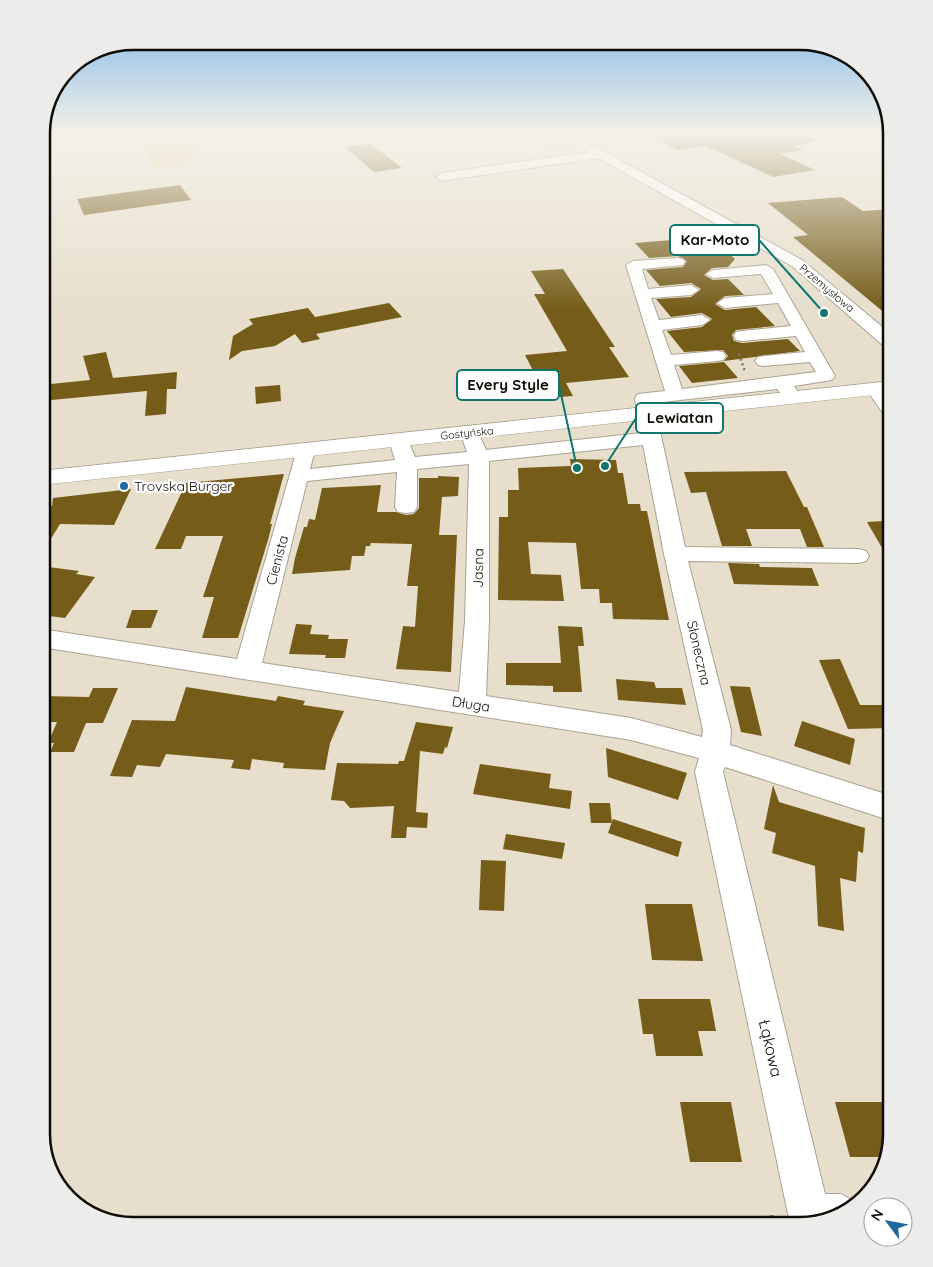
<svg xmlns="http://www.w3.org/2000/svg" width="933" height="1267" font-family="Quicksand,sans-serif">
<rect width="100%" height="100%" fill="#e7dfcc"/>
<!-- green -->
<path fill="#e2cd9c" d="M122,133H204L211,136L186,165L153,169L145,148L116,134Z"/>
<!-- building -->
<g fill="#755c19">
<path d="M645,133H814L815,142L793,146L804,150L780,154L815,170L773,177L706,146L677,150Z"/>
<path d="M371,144L402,168L374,172L345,147Z"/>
<path d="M180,185L191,200L84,215L77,199Z"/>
<path d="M842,197L863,211L892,209V319L793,237L808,235L768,203Z"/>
<path d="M672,240L685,253L725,250L735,259L728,267L712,268L704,275L713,280L728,279L744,295L725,296L715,304L725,310L756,307L775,326L736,330L732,335L734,341L742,343L788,339L800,351L724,361L728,356L723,350L684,352L667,331L702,327L712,319L702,313L671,317L656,299L691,297L701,289L691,283L660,286L646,270L683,267L687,261L678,256L649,258L635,243Z"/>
<path d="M563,269L615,347H609L629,377L566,383L573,396L547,398L525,355L567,351L534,294H545L531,271Z"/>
<path d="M389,303L402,317L316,334L320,339L302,343L295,334L275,346L242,351L229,360L233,336L253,324L249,319L308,308L315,317Z"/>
<path d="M106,352L113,378L177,372L176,389H167L166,414L145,416L147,391L41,401V385L90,380L83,356Z"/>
<path d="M724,362L738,378L692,383L679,366Z"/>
<path d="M280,385L281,401L256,404L255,387Z"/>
<path d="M570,459L616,460L618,473H623L628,504H640L641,511H647L669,620L613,619L612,603H600L599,589H581L576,543L528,542L531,574L561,575L564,601L498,600L499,517H508V490H519L518,468L571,466Z"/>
<path d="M786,471L804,507H807L824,547H807L800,529H746L752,546H722L706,492L691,493L684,472Z"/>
<path d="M284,474L270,524H272L268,540L238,638H202L214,597H203L223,536H186L181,549H155L186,483Z"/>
<path d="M438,476L459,477L458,496L442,497L439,535H457L451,672L396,669L403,626L415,627L418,586H407L412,544L371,543L370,546H366L364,556H352L350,570L292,574L295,558L304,527H307L309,519L315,520L322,488L381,485L377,512H396L406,515L414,514L419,508V478H438Z"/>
<path d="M131,489L114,525L60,524L41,555V507L52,506L53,498Z"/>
<path d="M884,521L892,533V565L867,522Z"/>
<path d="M728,563L759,564L760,567L812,568L819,586L734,584Z"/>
<path d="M41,566L79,571L76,574L95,577L65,618L41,615Z"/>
<path d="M132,610H158L151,628H126Z"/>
<path d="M296,624L312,625L310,634L329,635L328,639H348L345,658H325L326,655L289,654Z"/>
<path d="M558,626L582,627L584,646H578L582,692H553V686L506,685V663H561Z"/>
<path d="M840,659L860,705H892V728L848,729L819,660Z"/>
<path d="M616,679L654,682L656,688H682L686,705L618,700Z"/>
<path d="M730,686L750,687L762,736L741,732Z"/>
<path d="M186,687L276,701L278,696L305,701L303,705L344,711L330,743L325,770L283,768L284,763L252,759L250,770L231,768L234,760L166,754L160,767L137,765L132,777L110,776L132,720L175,721Z"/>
<path d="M93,688H118L103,723H86L74,752H50L54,743H48L57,722H41V696L89,697Z"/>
<path d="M802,721L855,739L850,765L794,746Z"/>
<path d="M416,722L453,727L447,748L445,747L443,754L420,751L416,812L428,813L427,828L407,827L406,838H391L394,806L350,808L344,801L331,800L337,763L398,764L399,761H404Z"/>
<path d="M606,748L687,773L678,800L608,777Z"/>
<path d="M480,764L551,774L549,788L572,791L570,809L473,794Z"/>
<path d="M773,785L779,802L865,828L863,853L858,851L856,882L840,878L844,931L818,926L815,866L772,853L776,833L764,829Z"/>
<path d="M589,803H610L612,823H591Z"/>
<path d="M613,819L682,842L678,857L608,833Z"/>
<path d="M506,834L565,843L562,859L503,849Z"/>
<path d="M481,860L506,861L504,911L479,910Z"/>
<path d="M645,904H692L703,961L652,960Z"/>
<path d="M638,999H710L716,1031H698L703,1056H656L653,1034H643Z"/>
<path d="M680,1102H731L742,1162H690Z"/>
<path d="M835,1102H888L892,1115V1134L885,1157H850Z"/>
</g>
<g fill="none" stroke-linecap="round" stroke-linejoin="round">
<defs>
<g id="minor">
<path d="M87,133H108L103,136L41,149V143Z"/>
<path d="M540,133H550L552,139H568L563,133H574L579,138L802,260L892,335V349L886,348L792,266L598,158L442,181L436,177L442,173L589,152L575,144H543Z"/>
<path d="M678,258L683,259L685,262L683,265L642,269L648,289L691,285L699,290L691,295L651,298L659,320L702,315L710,320L702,325L662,330L671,355L717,351L723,352L726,356L723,360L717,361L674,365L682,389L816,372L810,362L764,366L758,365L755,361L758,357L764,356L805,352L796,336L742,341L736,340L734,336L736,332L742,331L791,326L778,303L725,308L717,303L725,298L773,294L761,274L713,278L706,274L713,270L766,265L773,269L835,376L832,380L794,386L802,398L799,402H787L777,389L654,403L685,547L858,549L866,551L869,556L866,561L858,563L688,561L731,730L730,745L892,796V821L725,767L723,772L825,1194H841L857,1203L846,1213L800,1226H793L788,1214L695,772L699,758L631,740L41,647V629L237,659L298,446H312L315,450L310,469L395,460L389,440L392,436H406L415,457L467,452L463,441L466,437H480L486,450L641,433L635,398L638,394L665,391L626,265L633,261ZM643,445L664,554L703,730L702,737L631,718L486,696L489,621V461ZM469,464L465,621L459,692L262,663L307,481L397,472L395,507L398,512L406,513L414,512L417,507V469Z"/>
<path d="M875,384C891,388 892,404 892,418L885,416L866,389L869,385Z"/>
</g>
<path id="major" d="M892,381V393L41,485V471Z"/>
</defs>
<!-- minor casing -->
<use href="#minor" stroke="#aaa290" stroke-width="2"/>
<!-- major casing -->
<use href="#major" stroke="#aaa290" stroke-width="1"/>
<!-- path-far2 -->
<path stroke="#7b7569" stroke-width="2" stroke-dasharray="1 2.5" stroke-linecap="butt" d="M738,350L740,355"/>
<!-- path-far1 -->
<path stroke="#7b7569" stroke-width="2.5" stroke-dasharray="2 3" stroke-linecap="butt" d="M739,354L745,372"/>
<!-- path -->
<path stroke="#7b7569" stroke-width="5" stroke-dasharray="4 5.5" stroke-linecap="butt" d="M675,1226L779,1217"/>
<!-- minor -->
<use href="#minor" fill="#fff" fill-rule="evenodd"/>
<!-- major -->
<use href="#major" fill="#fff" fill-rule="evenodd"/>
</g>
<!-- sky -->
<linearGradient id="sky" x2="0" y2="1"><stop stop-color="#76b4ea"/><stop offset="0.43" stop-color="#f4f1e8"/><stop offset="1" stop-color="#f4f1e8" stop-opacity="0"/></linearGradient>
<rect width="933" height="310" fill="url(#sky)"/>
<!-- markers -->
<circle fill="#1f699c" stroke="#fff" stroke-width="2" cx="124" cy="486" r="5"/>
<g text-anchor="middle" stroke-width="4.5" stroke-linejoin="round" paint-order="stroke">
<!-- far-street labels -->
<g font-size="11" fill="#100d07" stroke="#fff">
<text transform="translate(827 288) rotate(40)" y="4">Przemysłowa</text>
<text transform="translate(467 433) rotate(-6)" y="4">Gostyńska</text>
</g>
<!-- poi labels -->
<g font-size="14" fill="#100d07" stroke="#fff" text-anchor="start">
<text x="134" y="491">Trovska Burger</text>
</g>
<!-- street labels -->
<g font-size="14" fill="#100d07" stroke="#fff">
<text transform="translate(277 560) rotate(-75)" y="5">Cienista</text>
<text transform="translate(478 568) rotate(-89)" y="5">Jasna</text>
<text transform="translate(699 653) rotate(77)" y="5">Słoneczna</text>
<text transform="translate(471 704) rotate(9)" y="5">Długa</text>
</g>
<!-- near-street labels -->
<g font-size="16" fill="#100d07" stroke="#fff">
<text transform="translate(771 1048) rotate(77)" y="6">Łąkowa</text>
</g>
</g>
<!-- crop -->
<path d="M0 0H933V1267H0ZM133 50H800A83 83 0 0 1 883 133V1134A83 83 0 0 1 800 1217H133A83 83 0 0 1 50 1134V133A83 83 0 0 1 133 50Z" fill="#ececeb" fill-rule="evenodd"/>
<path fill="none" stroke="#100d07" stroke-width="2.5" d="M133 50H800A83 83 0 0 1 883 133V1134A83 83 0 0 1 800 1217H133A83 83 0 0 1 50 1134V133A83 83 0 0 1 133 50Z"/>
<!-- callouts -->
<path fill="none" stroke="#0f766e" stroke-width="2" d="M824 313L759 240M577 468L559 385M605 466L636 418"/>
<g fill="#0f766e" stroke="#fff" stroke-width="2">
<circle cx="824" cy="313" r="5"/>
<circle cx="577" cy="468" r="5"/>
<circle cx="605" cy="466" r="5"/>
</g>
<g fill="#fff" stroke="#0f766e" stroke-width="2">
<rect x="670" y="225" width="89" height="30" rx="5"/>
<rect x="457" y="370" width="102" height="30" rx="5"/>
<rect x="636" y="403" width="87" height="30" rx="5"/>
</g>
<g font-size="15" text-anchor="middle" font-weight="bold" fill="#100d07">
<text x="715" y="245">Kar-Moto</text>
<text x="508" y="390">Every Style</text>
<text x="680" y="423">Lewiatan</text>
</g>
<!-- north arrow -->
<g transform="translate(888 1222) rotate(302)"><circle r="24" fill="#ffffff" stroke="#9f9e9c"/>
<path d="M0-4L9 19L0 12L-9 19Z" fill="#1f699c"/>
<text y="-8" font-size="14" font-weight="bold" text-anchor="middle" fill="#100d07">N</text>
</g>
</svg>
